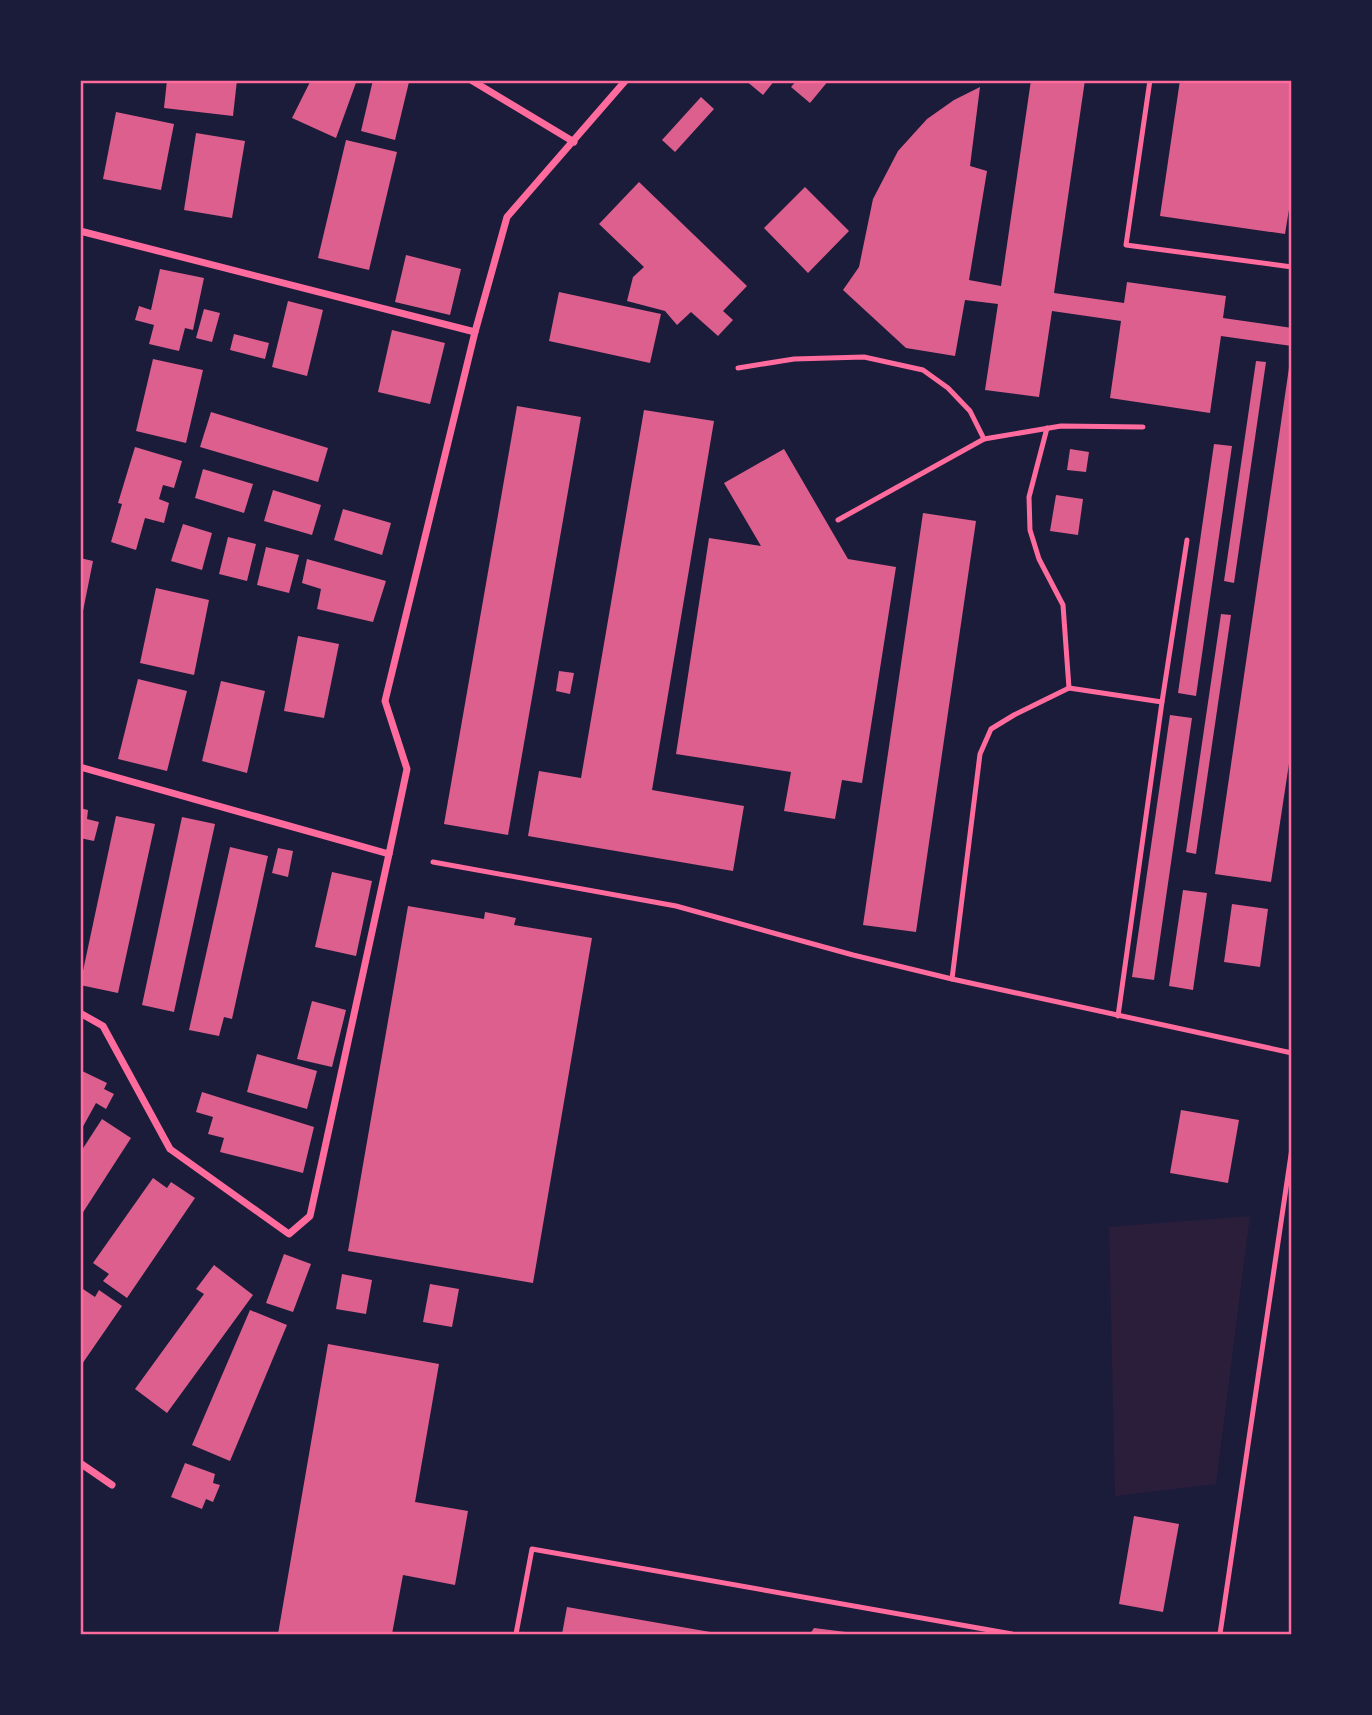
<svg xmlns="http://www.w3.org/2000/svg" width="1372" height="1715" font-family="'IBM Plex Serif',serif">
<rect width="100%" height="100%" fill="#1b1b3a"/>
<!-- green -->
<path fill="#2a1e3b" d="M1250,1216L1216,1484L1115,1496L1109,1227Z"/>
<!-- building -->
<g fill="#dd5f8e">
<path d="M167,80H237L233,116L164,108Z"/>
<path d="M311,80H357L336,138L292,118Z"/>
<path d="M373,80H402L409,82L395,140L361,131Z"/>
<path d="M745,80H775L763,95Z"/>
<path d="M797,80H829L810,103L791,87Z"/>
<path d="M1031,80H1085L1054,293L1124,303L1127,282L1226,296L1223,318L1292,328V346L1221,336L1210,413L1110,398L1121,321L1052,311L1039,397L985,390L998,304L965,300L955,356L906,348L843,290L859,267L873,199L898,151L927,119L954,100L980,87L970,166L987,171L969,280L1001,286Z"/>
<path d="M1180,80H1292V191L1285,234L1160,216Z"/>
<path d="M701,97L714,109L675,152L662,140Z"/>
<path d="M116,112L174,124L161,190L103,179Z"/>
<path d="M196,133L245,141L232,218L184,210Z"/>
<path d="M346,140L397,152L369,270L318,258Z"/>
<path d="M639,182L747,286L723,311L733,320L718,336L691,312L677,325L665,311L627,301L633,277L644,267L599,224Z"/>
<path d="M805,187L849,231L808,273L764,228Z"/>
<path d="M406,255L461,269L450,315L395,302Z"/>
<path d="M160,269L204,278L193,330L185,328L179,351L149,344L154,325L135,320L139,306L151,310Z"/>
<path d="M559,292L661,314L650,363L549,341Z"/>
<path d="M288,301L323,310L307,376L272,367Z"/>
<path d="M204,309L220,313L212,342L196,338Z"/>
<path d="M392,330L445,343L430,404L378,392Z"/>
<path d="M234,334L269,343L265,359L230,350Z"/>
<path d="M153,359L203,370L186,443L136,431Z"/>
<path d="M1256,361L1266,362L1234,583L1224,581Z"/>
<path d="M1290,361H1292V744L1271,882L1215,874Z"/>
<path d="M517,406L581,417L508,835L444,824Z"/>
<path d="M644,410L714,421L652,790L744,806L733,871L528,836L539,771L581,778Z"/>
<path d="M211,412L328,448L318,482L200,447Z"/>
<path d="M1214,444L1232,446L1196,696L1178,693Z"/>
<path d="M135,447L182,461L174,488L163,485L159,499L169,503L164,523L145,518L136,550L111,542L122,504L118,503Z"/>
<path d="M784,449L848,559L896,567L862,783L842,780L835,819L784,811L791,772L676,754L709,538L761,546L724,483Z"/>
<path d="M1070,449L1089,452L1086,472L1067,470Z"/>
<path d="M203,469L253,484L244,513L195,498Z"/>
<path d="M273,490L321,505L312,535L264,521Z"/>
<path d="M1056,495L1083,499L1078,535L1050,531Z"/>
<path d="M343,509L391,523L382,555L334,540Z"/>
<path d="M923,513L976,521L916,932L863,925Z"/>
<path d="M183,524L212,533L202,570L171,561Z"/>
<path d="M228,537L256,544L247,581L219,574Z"/>
<path d="M266,547L299,555L289,593L257,585Z"/>
<path d="M80,558L93,561L82,616H80Z"/>
<path d="M307,559L386,581L373,622L317,609L321,589L302,583Z"/>
<path d="M156,588L209,600L194,675L140,663Z"/>
<path d="M1221,614L1231,615L1196,854L1186,852Z"/>
<path d="M298,636L339,644L324,718L284,711Z"/>
<path d="M559,671L574,673L570,694L556,691Z"/>
<path d="M138,679L187,691L167,771L118,759Z"/>
<path d="M221,681L265,691L247,773L202,761Z"/>
<path d="M1170,715L1192,718L1154,980L1132,977Z"/>
<path d="M80,808L88,810L87,819L99,822L94,841L80,838Z"/>
<path d="M116,816L155,824L118,993L80,985Z"/>
<path d="M182,817L215,824L174,1012L142,1005Z"/>
<path d="M230,847L268,856L232,1019L224,1017L219,1036L189,1030Z"/>
<path d="M278,848L293,851L288,877L272,873Z"/>
<path d="M332,872L372,881L356,956L315,947Z"/>
<path d="M1183,890L1207,893L1193,990L1169,986Z"/>
<path d="M1232,904L1268,909L1260,967L1224,962Z"/>
<path d="M408,906L484,919L485,912L516,918L514,925L592,938L533,1283L348,1251Z"/>
<path d="M312,1001L346,1010L332,1067L297,1059Z"/>
<path d="M257,1054L317,1071L307,1109L247,1092Z"/>
<path d="M80,1070L107,1083L104,1089L114,1094L106,1109L96,1103L80,1132Z"/>
<path d="M202,1092L314,1127L303,1173L220,1152L224,1138L208,1134L213,1117L196,1112Z"/>
<path d="M1181,1110L1239,1120L1228,1183L1170,1173Z"/>
<path d="M102,1119L131,1138L80,1217V1153Z"/>
<path d="M153,1178L167,1188L171,1182L195,1198L127,1298L103,1281L109,1274L93,1263Z"/>
<path d="M284,1254L311,1264L293,1312L266,1303Z"/>
<path d="M214,1265L253,1295L167,1413L135,1389L204,1294L196,1289Z"/>
<path d="M342,1274L372,1280L366,1314L336,1309Z"/>
<path d="M430,1284L459,1289L452,1327L423,1322Z"/>
<path d="M80,1287L95,1297L99,1290L122,1306L80,1367Z"/>
<path d="M250,1310L287,1325L230,1461L192,1445Z"/>
<path d="M328,1344L439,1364L415,1502L468,1511L455,1585L403,1575L392,1634H278Z"/>
<path d="M185,1463L215,1474L213,1483L220,1485L213,1502L206,1499L202,1509L171,1497Z"/>
<path d="M1134,1516L1179,1524L1163,1612L1119,1604Z"/>
<path d="M567,1607L716,1633V1634H562Z"/>
<path d="M814,1628L854,1633V1634H810Z"/>
</g>
<g fill="none" stroke-linecap="round" stroke-linejoin="round">
<!-- service -->
<g stroke="#ff6b9d" stroke-width="5">
<path d="M1150,80L1126,245L1292,267"/>
<path d="M738,368L794,359L864,357L923,370L948,388L970,411L984,439"/>
<path d="M1047,428L1029,497L1030,530L1039,559L1063,605L1069,688"/>
<path d="M838,520L984,439L1061,426L1143,427"/>
<path d="M433,862L676,906L853,955L952,979L1292,1053"/>
<path d="M952,979L980,754L991,729L1014,715L1069,688L1162,702"/>
<path d="M1118,1016L1162,702L1187,540"/>
<path d="M516,1634L532,1549L1012,1634"/>
<path d="M1220,1634L1292,1148"/>
</g>
<!-- minor -->
<g stroke="#ff6b9d" stroke-width="7">
<path d="M471,80L574,142"/>
<path d="M80,231L475,332"/>
<path d="M80,767L389,854L407,769L385,701L475,332L507,217L626,80"/>
<path d="M80,1013L103,1026L170,1149L289,1234L310,1216L389,854"/>
<path d="M80,1463L112,1485"/>
</g>
</g>
<!-- border -->
<rect width="1372" height="1715" fill="none" stroke="#1b1b3a" stroke-width="164"/>
<rect x="82" y="82" width="1208" height="1551" fill="none" stroke="#ff6b9d" stroke-width="2.5"/>
</svg>
